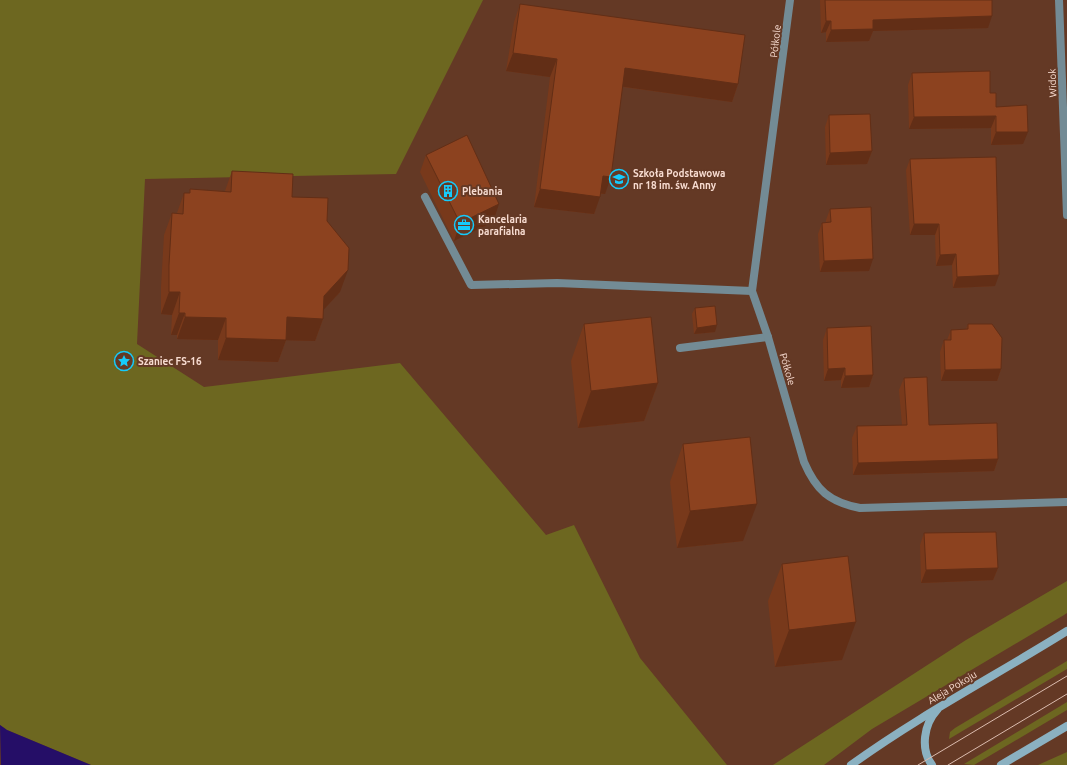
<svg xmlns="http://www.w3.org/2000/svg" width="1067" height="765" font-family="Ubuntu,sans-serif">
<rect width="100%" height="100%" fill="#643925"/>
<!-- green -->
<g fill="#6d6720">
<path d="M0,0H483L396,174L145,179L137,344L204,387L400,363L546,535L574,525L640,658L727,765H91L7,730L0,725Z"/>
<path d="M1067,581V613L1064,615L872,729L824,765H773L966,640Z"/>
<path d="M1067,661V669L949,739L950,732L955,728Z"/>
<path d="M1067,702V710L974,765L964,764Z"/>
<path d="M1067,752V765H1038Z"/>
</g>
<!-- water -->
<path fill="#250e67" d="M0,725L7,730L91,765H1Z"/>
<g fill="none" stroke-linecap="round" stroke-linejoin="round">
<!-- lane -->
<g stroke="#738b95" stroke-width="8">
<path d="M425,197L471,285L557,283L752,291"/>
<path d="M680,348L768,337"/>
</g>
<!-- street -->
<g stroke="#738b95" stroke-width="8">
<path d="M790,0L752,291L768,337L804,462C816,490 829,502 860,508L1067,502"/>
<path d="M1059,0L1067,215"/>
</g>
<!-- secondary -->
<g stroke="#8bb1c1" stroke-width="8">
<path d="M851,765C920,715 995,676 1067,631"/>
<path d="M932,765C920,749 924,724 937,710"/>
<path d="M1001,765L1067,726"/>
</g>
<!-- tram -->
<g stroke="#dbbcaf" stroke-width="1">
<path d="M918,765L1067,676"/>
<path d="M948,765L1067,694"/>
</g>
</g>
<!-- wall -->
<g fill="#78391b">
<path d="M820,0H992L988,28L873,31L869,41L826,42V32L821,33Z"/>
<path d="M520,4L738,84L732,102L623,87L605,194H600L594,214L534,207L550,77L506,71L514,22Z"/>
<path d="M912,73L990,93L996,107L1023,144L991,145V128L909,129L908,85Z"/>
<path d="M829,115L872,151L867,164L826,165L825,127Z"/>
<path d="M426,155L493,222L454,241L420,172Z"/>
<path d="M910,159L995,286L953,288L952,265L936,266L935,235H910L906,170Z"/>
<path d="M232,171L292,197L327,221L340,292L323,310V319L315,341L286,340L278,362L218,360V340L177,339V335H171L172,315L161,314V287L164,235L172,213H177L184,193H189L190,189L225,191Z"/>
<path d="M830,209L869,271L820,272L818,234L822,223H826V220Z"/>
<path d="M695,308L715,332L694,334L692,314Z"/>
<path d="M584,324L658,383L644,421L578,428L571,361Z"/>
<path d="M968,324L1001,369L997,381H941L940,352L944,340H947L951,330L966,329Z"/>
<path d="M827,328L873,375L869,387L841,388V380L824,381L823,340Z"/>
<path d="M904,378L929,425L998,459L994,471L853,475L852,438L857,426L902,425L899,390Z"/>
<path d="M683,444L743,541L677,548L670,482Z"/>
<path d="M924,533L998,568L993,580L921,583L920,545Z"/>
<path d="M782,564L842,660L775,667L768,601Z"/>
</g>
<!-- shaded-wall -->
<g fill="#622e16">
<path d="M992,16L988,28L873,31L869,41L826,42L831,30L873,20Z"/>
<path d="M826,21H831L826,32L821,33Z"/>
<path d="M513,53L557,59L550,77L506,71Z"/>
<path d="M625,68L738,84L732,102L618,86Z"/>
<path d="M996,116L991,128L909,129L914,117Z"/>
<path d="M996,132H1028L1023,144L991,145Z"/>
<path d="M872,151L867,164L826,165L830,153Z"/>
<path d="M603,176L611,177L605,194L596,193Z"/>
<path d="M540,189L600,197L594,214L534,207Z"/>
<path d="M499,204L493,222L454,241L460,223Z"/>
<path d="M914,224H939L935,235H910Z"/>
<path d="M956,254L952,265L936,266L940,255Z"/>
<path d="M873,259L869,271L820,272L824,261Z"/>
<path d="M348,270L340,292L316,318L324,296Z"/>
<path d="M999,275L995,286L953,288L957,277Z"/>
<path d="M169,292H180L172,315L161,314Z"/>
<path d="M179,313H185L177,335H171Z"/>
<path d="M185,317L226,318L218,340L177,339Z"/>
<path d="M287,317L323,319L315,341L279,340Z"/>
<path d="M717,325L715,332L694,334L697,328Z"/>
<path d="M226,338L286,340L278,362L218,360Z"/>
<path d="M845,368L841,380L824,381L828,369Z"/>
<path d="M1001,369L997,381H941L945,370Z"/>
<path d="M873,375L869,387L841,388L845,376Z"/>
<path d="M658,383L644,421L578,428L591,391Z"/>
<path d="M998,459L994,471L853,475L858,463Z"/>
<path d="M757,504L743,541L677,548L690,511Z"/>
<path d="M998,568L993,580L921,583L926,570Z"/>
<path d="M856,622L842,660L775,667L789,630Z"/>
</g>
<!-- building -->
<g fill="#8c421f" stroke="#622e16">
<path d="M825,0H992V16L873,20V29L831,30V21H826Z"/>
<path d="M520,4L745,35L738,84L625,68L611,177L603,176L600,197L540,189L557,59L513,53Z"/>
<path d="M990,71V93H996V107L1027,105L1028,132H996V116L914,117L912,73Z"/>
<path d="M870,114L872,151L830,153L829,115Z"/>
<path d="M467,135L499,204L460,223L426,155Z"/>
<path d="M996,157L999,275L957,277L956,254L940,255L939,224H914L910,159Z"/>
<path d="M232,171L293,174L292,197L328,198L327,221L349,248L348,270L324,296L323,319L287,317L286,340L226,338V318L185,317V313H179L180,292H169V265L172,213L183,214L184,193H190V189L231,192Z"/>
<path d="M871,207L873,259L824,261L822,223L831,222L830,209Z"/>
<path d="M715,306L717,325L697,328L695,308Z"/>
<path d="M651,317L658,383L591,391L584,324Z"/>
<path d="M968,324H992L1002,338L1001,369L945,370L944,340H951V330L968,329Z"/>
<path d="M871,326L873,375L845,376V368L828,369L827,328Z"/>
<path d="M927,377L929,425L997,423L998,459L858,463L857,426L907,425L904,378Z"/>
<path d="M750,437L757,504L690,511L683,444Z"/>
<path d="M996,532L998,568L926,570L924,533Z"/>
<path d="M848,556L856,622L789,630L782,564Z"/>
</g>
<!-- icons -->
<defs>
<symbol id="school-ring" viewBox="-11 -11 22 22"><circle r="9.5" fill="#643925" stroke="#15cafb" stroke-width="1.5"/><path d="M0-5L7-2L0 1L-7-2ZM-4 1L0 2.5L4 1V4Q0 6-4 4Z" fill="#15cafb"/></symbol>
<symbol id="building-ring" viewBox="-11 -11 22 22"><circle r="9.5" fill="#643925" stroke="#15cafb" stroke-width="1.5"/><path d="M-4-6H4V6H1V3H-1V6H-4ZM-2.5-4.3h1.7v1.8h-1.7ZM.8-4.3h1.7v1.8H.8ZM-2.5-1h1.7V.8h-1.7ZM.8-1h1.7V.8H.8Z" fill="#15cafb"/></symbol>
<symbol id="office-ring" viewBox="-11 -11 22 22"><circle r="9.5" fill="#643925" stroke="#15cafb" stroke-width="1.5"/><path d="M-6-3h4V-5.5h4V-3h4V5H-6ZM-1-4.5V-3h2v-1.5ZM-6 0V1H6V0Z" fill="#15cafb"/></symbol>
<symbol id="sight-ring" viewBox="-11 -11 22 22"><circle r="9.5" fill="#643925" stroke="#15cafb" stroke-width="1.5"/><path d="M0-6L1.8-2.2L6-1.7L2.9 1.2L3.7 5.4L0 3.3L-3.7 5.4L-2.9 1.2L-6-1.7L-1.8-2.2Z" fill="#15cafb"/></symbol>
</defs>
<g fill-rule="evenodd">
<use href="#school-ring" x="608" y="168" width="22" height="22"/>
<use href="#building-ring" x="437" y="180" width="22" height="22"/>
<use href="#office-ring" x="453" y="214" width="22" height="22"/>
<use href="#sight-ring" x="113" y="350" width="22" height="22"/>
</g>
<g text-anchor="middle" stroke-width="4" stroke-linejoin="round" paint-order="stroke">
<!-- street labels -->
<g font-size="10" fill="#f7dbd0" stroke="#643925">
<text transform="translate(775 41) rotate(-83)" y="4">Półkole</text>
<text transform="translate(1052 83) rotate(-92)" y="4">Widok</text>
<text transform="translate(788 369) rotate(74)" y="4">Półkole</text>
<text transform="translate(952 687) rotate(-31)" y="4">Aleja Pokoju</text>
</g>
<!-- poi labels -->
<g font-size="10" font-weight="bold" fill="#f7dbd0" stroke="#643925" text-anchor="start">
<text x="633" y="177">Szkoła Podstawowa<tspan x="633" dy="12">nr 18 im. św. Anny</tspan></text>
<text x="462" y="195">Plebania</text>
<text x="478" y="223">Kancelaria<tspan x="478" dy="12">parafialna</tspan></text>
<text x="138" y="365">Szaniec FS-16</text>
</g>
</g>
</svg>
